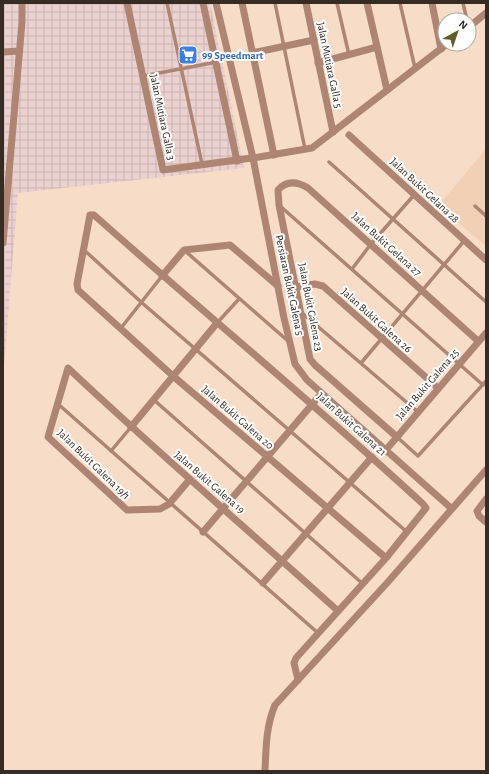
<svg xmlns="http://www.w3.org/2000/svg" width="489" height="774" font-family="'Alegreya Sans',sans-serif">
<defs>
<pattern id="industrial-grid" width="8" height="8" patternUnits="userSpaceOnUse"><rect width="8" height="8" fill="#ebd1cf"/><path d="M0 4h8M4 0v8" fill="none" stroke="#cab4b2"/></pattern>
</defs>
<rect width="100%" height="100%" fill="#f7dcc7"/>
<!-- industrial -->
<path fill="url(#industrial-grid)" d="M3,3H210L244,168L18,193L3,378Z"/>
<!-- built -->
<path fill="#f2d0b6" d="M486,149V246L438,206Z"/>
<g fill="none" stroke-linecap="round" stroke-linejoin="round">
<!-- service -->
<g stroke="#ae8572" stroke-width="3.5">
<path d="M167,3L202,164"/>
<path d="M275,3L305,149"/>
<path d="M337,3L349,55"/>
<path d="M400,3L415,68"/>
<path d="M463,3L467,20"/>
<path d="M143,76L217,62"/>
<path d="M329,162L486,302"/>
<path d="M280,206L483,385"/>
<path d="M475,206L486,216"/>
<path d="M83,249L141,302L407,532"/>
<path d="M184,250L288,341"/>
<path d="M352,269L371,244L414,195"/>
<path d="M302,313L418,412"/>
<path d="M217,323L239,299"/>
<path d="M121,328L162,276"/>
<path d="M361,363L464,241"/>
<path d="M154,400L363,584"/>
<path d="M58,404L318,633"/>
<path d="M397,437L418,456L486,381"/>
<path d="M111,451L131,427"/>
</g>
<!-- minor -->
<g stroke="#ae8572" stroke-width="7">
<path d="M127,3L163,170L259,157L312,148L447,44"/>
<path d="M203,3L237,161"/>
<path d="M216,3L253,158L284,318L295,364L307,380L451,508"/>
<path d="M242,3L274,155"/>
<path d="M306,3L333,132"/>
<path d="M367,3L387,90"/>
<path d="M432,3L441,49"/>
<path d="M469,27L486,13"/>
<path d="M3,52L19,51"/>
<path d="M252,53L314,40"/>
<path d="M318,63L377,47"/>
<path d="M349,135L486,260"/>
<path d="M3,243L22,22V3"/>
<path d="M162,276L184,250L230,245L278,286"/>
<path d="M296,287L315,284L323,286L438,388"/>
<path d="M131,427L217,323"/>
<path d="M397,437L315,365L310,359L279,205L278,190C287,180 298,182 308,188L478,341"/>
<path d="M385,451L486,333"/>
<path d="M190,479L169,504L160,509L127,510L48,437L68,368C156,451 248,530 338,611"/>
<path d="M486,499L477,511L479,516L486,522"/>
<path d="M203,532L321,394"/>
<path d="M263,583L372,457"/>
<path d="M298,680L294,663L296,658L386,558L426,508L423,504C316,405 203,312 94,215H90L77,284L78,290L173,376L386,558"/>
<path d="M265,771C266,748 266,726 275,705L387,583L486,470"/>
</g>
</g>
<!-- icons -->
<defs>
<symbol id="supermarket-square" viewBox="-11 -11 22 22"><rect x="-9" y="-9" width="18" height="18" rx="4" fill="#3f7fe0" stroke="#fff"/><path d="M-6-5.5h2.5l.6 2H6L4.5 2H-2.5L-4.4-4H-6ZM-1.5 3.2a1.3 1.3 0 1 0 .1 0ZM3 3.2a1.3 1.3 0 1 0 .1 0Z" fill="#fff"/></symbol>
</defs>
<g fill-rule="evenodd">
<use href="#supermarket-square" x="177" y="44" width="22" height="22"/>
</g>
<g text-anchor="middle" stroke-width="4" stroke-linejoin="round" paint-order="stroke">
<!-- shop labels -->
<g font-size="11" font-weight="bold" fill="#366cbe" stroke="#fff" text-anchor="start">
<text x="202" y="59">99 Speedmart</text>
</g>
<!-- street labels -->
<g font-size="11" fill="#372c24" stroke="#fff">
<text transform="translate(330 65) rotate(78)" y="4">Jalan Mutiara Galla 5</text>
<text transform="translate(163 117) rotate(78)" y="4">Jalan Mutiara Galla 3</text>
<text transform="translate(425 190) rotate(43)" y="4">Jalan Bukit Gelana 28</text>
<text transform="translate(387 244) rotate(42)" y="4">Jalan Bukit Gelana 27</text>
<text transform="translate(290 285) rotate(78)" y="4">Persiaran Bukit Galena 5</text>
<text transform="translate(311 307) rotate(79)" y="4">Jalan Bukit Galena 23</text>
<text transform="translate(377 320) rotate(42)" y="4">Jalan Bukit Galena 26</text>
<text transform="translate(427 384) rotate(-49)" y="4">Jalan Bukit Galena 25</text>
<text transform="translate(238 417) rotate(41)" y="4">Jalan Bukit Galena 20</text>
<text transform="translate(352 424) rotate(42)" y="4">Jalan Bukit Galena 21</text>
<text transform="translate(94 464) rotate(44)" y="4">Jalan Bukit Galena 19/1</text>
<text transform="translate(210 482) rotate(41)" y="4">Jalan Bukit Galena 19</text>
</g>
</g>
<!-- border -->
<rect width="489" height="774" fill="none" stroke="#372c24" stroke-width="8"/>
<!-- north arrow -->
<g transform="translate(457 32) rotate(40)"><circle r="19" fill="#ffffff" stroke="#afaba7"/>
<path d="M0-3L7 15L0 10L-7 15Z" fill="#645c28"/>
<text y="-6" font-size="11" font-weight="bold" text-anchor="middle" fill="#372c24">N</text>
</g>
</svg>
